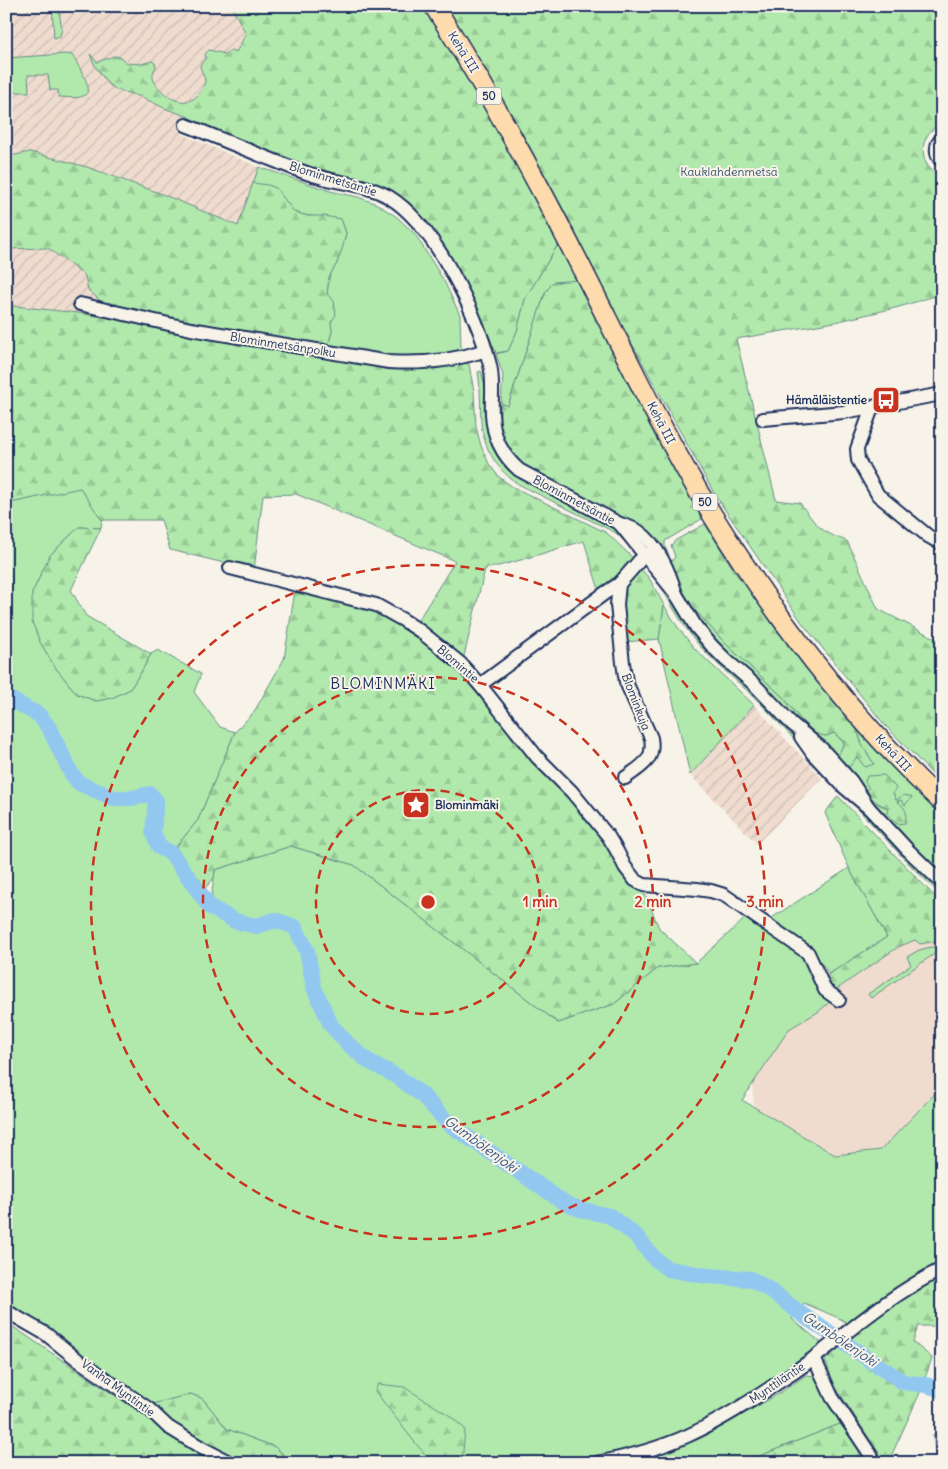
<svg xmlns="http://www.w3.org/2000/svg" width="948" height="1469" font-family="Delius,sans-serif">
<defs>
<pattern id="industrial-furrows" width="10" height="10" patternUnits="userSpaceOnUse" patternTransform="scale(1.25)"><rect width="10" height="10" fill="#efdccf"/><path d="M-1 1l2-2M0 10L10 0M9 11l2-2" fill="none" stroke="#ccbdb4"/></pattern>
<pattern id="forest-firs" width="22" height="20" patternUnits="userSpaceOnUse" patternTransform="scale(1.25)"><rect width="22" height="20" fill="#b1e9ac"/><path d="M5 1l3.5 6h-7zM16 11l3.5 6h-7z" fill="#98c896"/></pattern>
</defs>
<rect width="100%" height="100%" fill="#f7f3e8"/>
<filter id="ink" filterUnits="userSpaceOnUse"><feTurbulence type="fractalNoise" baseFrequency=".02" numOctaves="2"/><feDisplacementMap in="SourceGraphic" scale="10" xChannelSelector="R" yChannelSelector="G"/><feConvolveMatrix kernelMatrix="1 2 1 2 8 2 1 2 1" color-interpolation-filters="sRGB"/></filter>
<g filter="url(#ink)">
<!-- built -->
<path fill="#efdccf" d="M915,940L920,944L931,942L942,943V1086L881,1150L835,1155L754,1107L752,1084L789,1029L818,1012L810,950L821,962L829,974L826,980L837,989L898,947Z"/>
<!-- industrial -->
<g fill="url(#industrial-furrows)">
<path d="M6,6H229L234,11L246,34L236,52L186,125L182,134L259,167L238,226L162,195L122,320L78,313L6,305Z"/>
<path d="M754,705L822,778L757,844L690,775Z"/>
</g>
<!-- grass -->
<g fill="#b1e9ac" stroke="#668c85" fill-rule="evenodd">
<path d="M52,6H58L62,29L60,36L54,38Z"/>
<path d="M66,54L72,55C76,61 87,80 88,87C89,91 86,95 83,96C76,99 66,97 59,97L58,90H50L48,75H28L29,92H6V58Z"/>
<path d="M259,167L330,191L358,197L377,204L397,217L415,234L444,281L460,315L461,349C417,363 373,354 328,346L332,331L327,294L329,277L337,263L346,233L341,219C330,217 300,217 293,211C286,206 281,195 276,188L253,183Z"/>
<path d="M560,241L579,280L545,293L508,406L501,403L503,375L496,354L508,351L517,331L525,299Z"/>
<path d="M481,371L487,392L486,417L489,436L495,451L506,468L520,479L611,525L635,547L634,551L616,533L520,485C498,472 483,448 481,422C480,405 481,389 478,372Z"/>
<path d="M80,487L102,520L101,528L79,527L50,555L32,594L40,642L55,667L77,694L96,701L112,698L130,689L141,672L151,654L158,650L201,674L194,692L220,727L235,732L198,820L171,853L210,907L215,870L291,846L354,865L558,1023L614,1004L658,968L696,963L749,915L808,957L832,1000L818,1012L789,1029L742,1100L835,1155L881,1150L942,1086V1264L849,1325L841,1319L804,1303L792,1319L825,1346L713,1419L664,1441L610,1457L551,1463H292L275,1447L227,1429L203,1399L191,1394L153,1404L6,1301V504Z"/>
<path d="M658,578L686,622L778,716L794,734L820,769C800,746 780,723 758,701C734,677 705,657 686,628C675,613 666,595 657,579Z"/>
<path d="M683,597L725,643L784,698L800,719L816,733L826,736L834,733L844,743L841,749L849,767L857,756L874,764L862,745L856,726L942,813V875L913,848L716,642L698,620ZM869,788L893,793L896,800L911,797L897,801L888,808L878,804Z"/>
<path d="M664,605L677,626L694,648L754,705L690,775L659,639Z"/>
<path d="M832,781L865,811L942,889V896L907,862Z"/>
<path d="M849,868L887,937L829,974C812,947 792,937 767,921Z"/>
<path d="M931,947L942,948V958L937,952L871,998L868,994L911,965L907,957L919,950Z"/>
<path d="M806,1375L818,1376L840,1424L757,1457L634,1462C696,1439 752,1414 806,1375Z"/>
</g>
<!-- forest -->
<g fill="url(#forest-firs)" stroke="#668c85">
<path d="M229,6H424L482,100L560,241L525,299L517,331L508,351L496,353L477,306L458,271L433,232L412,205L392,190L369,181L333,176L304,167L188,120L189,117L164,108L142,97L117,90L108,84L95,66L90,54L97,62L114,56L120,57L127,63L141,64L152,61L155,63L156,67C155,69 153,72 153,74C152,80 156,84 159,88C169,100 187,108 199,94C201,90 205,85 205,80C204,75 200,70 200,65L206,58L205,54L209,50L225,54L231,50L236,52L246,34L234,11Z"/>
<path d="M441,6H942V124C916,132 918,171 942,175V277L935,296L899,307L835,322L736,339L776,500L800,503C816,525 820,532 847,541L878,609L942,642V784L884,724L803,624L715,495L477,61Z"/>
<path d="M30,152L87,167L162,194L238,226L253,183L268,185L276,188L294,212L308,216H324L341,219L346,233L343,246L337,263L329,277L327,294L334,301L336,315L331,322L332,331L328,346L213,327L104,304L88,290L85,276L48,248L6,249V160L10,156Z"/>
<path d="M579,280L705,517L665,541V547L669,555L666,558L533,472C509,454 496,434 501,403L508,406L545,293L553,282Z"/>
<path d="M6,305L78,313L122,320L356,362H460L469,364L474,392L476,427L481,446L489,464L499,477L513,487L607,533L635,560L599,590L584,541C551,550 519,562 485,569L463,660L417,622L455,561L296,494L263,495L254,570L170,550L161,520H102L80,488L6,504Z"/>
<path d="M705,524L737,575L757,599L856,726L862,745L874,764L865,767L857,757L849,767L838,757L844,742L834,733L826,736L816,734L800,719L784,698L725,643L683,597L670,563L675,557L671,545L676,540Z"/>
<path d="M79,527L101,528L71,590L86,616L151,654L141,672L130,689L112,698L96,701L77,694L55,667L40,642L32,622V593L50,555Z"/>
<path d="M639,567L649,578L664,605L659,639L625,642L620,590Z"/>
<path d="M295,591L377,612L398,624L456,668L472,688L567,795L642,887L659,928L696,963L658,968L614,1004L558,1023L354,865L291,846L215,870L214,878L200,894L171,853L198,820L235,732L254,712L284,659Z"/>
<path d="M884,775L896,788L893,793L896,800L904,795L912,797L905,805L901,800L897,801C907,810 907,810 905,823L897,824L887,813L888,808C877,802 873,803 867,790L869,788L865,782L867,776Z"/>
<path d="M838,796L942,904V943L931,942L920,944L915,940L898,947L837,989L829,987L826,980L829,974L887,937L849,868L825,813Z"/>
<path d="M942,1277V1326H918L913,1342L932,1358L919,1395L888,1463H885L835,1386L825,1360L888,1308Z"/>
<path d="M6,1322L197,1451L218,1463H6Z"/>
<path d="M378,1384L404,1387L449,1415L465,1429L462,1463H433L416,1444L375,1391Z"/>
<path d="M191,1394L203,1399L227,1429L275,1447L292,1463H238L181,1430L153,1404Z"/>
<path d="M840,1424L870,1463H627L757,1457Z"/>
<path d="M942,1428V1463H937L933,1435Z"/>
</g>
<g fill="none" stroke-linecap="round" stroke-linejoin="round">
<!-- river -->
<path stroke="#92c8f0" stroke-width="16" d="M6,697L39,715L49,728L71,773L79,783L113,798H132L150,794L156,801L153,832L159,847L171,853L210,907L235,921L256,926L275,920L295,927L307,951L314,988L331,1025L348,1044L368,1061L398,1077L422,1095L450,1125L565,1203L579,1209L610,1216L636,1236L655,1259L668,1269L708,1276L751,1279L770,1290L804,1316L903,1382C918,1385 928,1383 942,1391"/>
<defs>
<g id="minor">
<path d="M186,125C214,136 242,148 270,159C286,165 303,173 320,177C343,184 367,184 389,197C435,225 477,314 490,365C494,382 491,398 492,414C493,438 502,455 519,470L620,524C626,526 633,528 638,531C659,546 669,571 676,594"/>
<path d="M942,139C935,144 935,155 942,161"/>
<path d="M80,304L191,329L389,362C423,364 454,361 486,350"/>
<path d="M872,408L857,449L858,460L878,495L928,536L942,544"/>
<path d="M763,419L844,412L942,394"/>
<path d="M620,524L676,594L696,627L712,646L726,660L754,684L791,723L821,748L851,781L869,808"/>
<path d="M230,568L376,605L403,620L420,631L461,664L480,685L605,593L619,584L640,560L655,549"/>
<path d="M619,584L617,605L623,663L626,682L651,738C655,761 641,766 625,778"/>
<path d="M480,685L537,757L572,792L608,836L617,851L625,867L635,880L644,885L697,889L711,891L724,895L808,953L825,990L839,1000"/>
<path d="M801,737L813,754L844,787L869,808L907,849L942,883"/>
<path d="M6,1311L46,1334L78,1360L149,1409L168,1427L202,1448L231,1463"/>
<path d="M814,1358L832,1397L876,1463"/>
<path d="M596,1463C627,1457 658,1449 687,1436C718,1422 748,1403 776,1384C789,1376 802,1367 814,1358C855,1326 895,1292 942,1269"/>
</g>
<path id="highway" d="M434,6C487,88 533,173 577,259C621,345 662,433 713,516C777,620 852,718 942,802"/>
</defs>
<!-- minor casing -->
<use href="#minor" stroke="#1b2f5e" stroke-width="16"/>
<!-- highway casing -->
<use href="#highway" stroke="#1b2f5e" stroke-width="22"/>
<!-- minor -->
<use href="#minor" stroke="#f7f3e8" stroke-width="12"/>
<!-- highway -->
<use href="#highway" stroke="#fedbac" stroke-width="19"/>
</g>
</g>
<!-- distance rings -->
<g fill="none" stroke="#c8321e" stroke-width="2.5" stroke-dasharray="9 6">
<circle cx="428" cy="902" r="112"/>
<circle cx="428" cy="902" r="225"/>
<circle cx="428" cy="902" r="337"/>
</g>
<!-- icons -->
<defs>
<symbol id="bus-square" viewBox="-11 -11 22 22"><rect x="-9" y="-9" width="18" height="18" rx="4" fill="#c8321e" stroke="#f7f3e8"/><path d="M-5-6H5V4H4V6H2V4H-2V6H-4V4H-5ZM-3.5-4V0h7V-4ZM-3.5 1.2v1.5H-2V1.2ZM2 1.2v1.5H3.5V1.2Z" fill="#fff"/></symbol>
<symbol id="sight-square" viewBox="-11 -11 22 22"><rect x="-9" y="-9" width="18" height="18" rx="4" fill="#c8321e" stroke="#f7f3e8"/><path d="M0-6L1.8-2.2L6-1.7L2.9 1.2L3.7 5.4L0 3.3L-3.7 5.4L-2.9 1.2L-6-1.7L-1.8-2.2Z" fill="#fff"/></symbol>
</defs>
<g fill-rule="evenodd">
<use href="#bus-square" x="870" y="384" width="32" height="32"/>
<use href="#sight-square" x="400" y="789" width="32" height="32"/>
</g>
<g text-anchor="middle" stroke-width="4" stroke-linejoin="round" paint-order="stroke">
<!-- shield labels -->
<g fill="#f7f3e8" stroke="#5d6a87" stroke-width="1">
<rect x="476.5" y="87.5" width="25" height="17" rx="4"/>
<rect x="692.5" y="493.5" width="25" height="17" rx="4"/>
</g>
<g font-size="11" font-weight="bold" fill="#1b2f5e">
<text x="489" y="100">50</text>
<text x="705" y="506">50</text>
</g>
<!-- street labels -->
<g font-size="12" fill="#1b2f5e" stroke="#f7f3e8">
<text transform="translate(463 52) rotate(58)" y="4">Kehä III</text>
<text transform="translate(333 179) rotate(17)" y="4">Blominmetsäntie</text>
<text transform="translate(283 345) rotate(9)" y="4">Blominmetsänpolku</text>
<text transform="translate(661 423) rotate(62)" y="4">Kehä III</text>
<text transform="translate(574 500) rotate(28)" y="4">Blominmetsäntie</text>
<text transform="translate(458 664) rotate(41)" y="4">Blomintie</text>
<text transform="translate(636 702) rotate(69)" y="4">Blominkuja</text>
<text transform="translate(893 753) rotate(47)" y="4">Kehä III</text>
<text transform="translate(777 1383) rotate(-34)" y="4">Mynttiläntie</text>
<text transform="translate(118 1388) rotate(36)" y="4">Vanha Myntintie</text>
</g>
<!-- park labels -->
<g font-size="12" fill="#39546e" stroke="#f7f3e8">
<text x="729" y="176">Kauklahdenmetsä</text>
</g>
<!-- poi labels -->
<g font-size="12" font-weight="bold" fill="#1b2f5e" stroke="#f7f3e8" text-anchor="end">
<text x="867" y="404">Hämäläistentie</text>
<text x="435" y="809" text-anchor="start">Blominmäki</text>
</g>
<!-- water labels -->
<g font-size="14" font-style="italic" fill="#395582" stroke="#f7f3e8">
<text transform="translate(481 1144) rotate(36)" y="5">Gumbölenjoki</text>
<text transform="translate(840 1339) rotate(34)" y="5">Gumbölenjoki</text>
</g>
<!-- quarter labels -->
<g font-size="15" letter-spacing="1" fill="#1b2f5e" stroke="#f7f3e8">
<text x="383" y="689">BLOMINMÄKI</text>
</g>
</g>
<circle cx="428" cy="902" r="8" fill="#c8321e" stroke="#f7f3e8" stroke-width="2.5"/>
<g font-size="15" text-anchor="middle" font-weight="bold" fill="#c8321e" stroke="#f7f3e8" stroke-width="4" stroke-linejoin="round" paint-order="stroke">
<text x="540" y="907">1 min</text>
<text x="653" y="907">2 min</text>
<text x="765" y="907">3 min</text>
</g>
<!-- margin -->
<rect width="948" height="1469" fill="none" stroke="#f7f3e8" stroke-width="25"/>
<rect x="12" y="12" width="923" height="1444" fill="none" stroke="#1b2f5e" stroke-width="2" filter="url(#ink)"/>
</svg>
